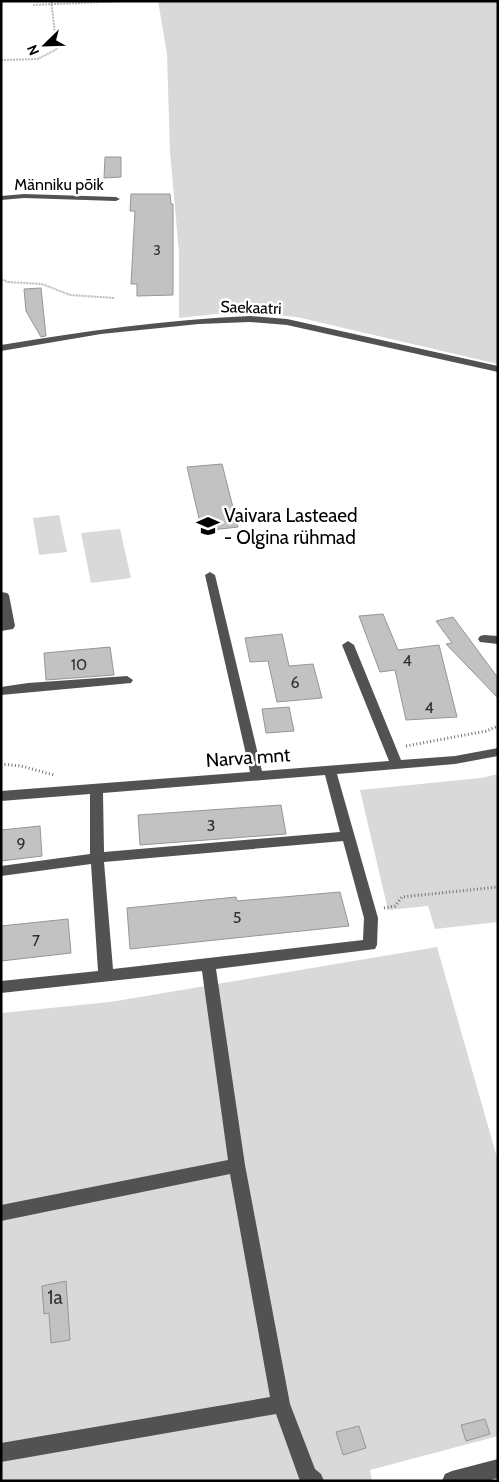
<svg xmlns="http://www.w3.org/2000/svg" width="499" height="1482" font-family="Cabin,sans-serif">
<rect width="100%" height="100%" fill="#fff"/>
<!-- green -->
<g fill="#d9d9d9">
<path d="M158,1H498V364L297,317L235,312L179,318V253L170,152L167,54Z"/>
<path d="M59,515L67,552L39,555L33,518Z"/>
<path d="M120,529L131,578L91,583L81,533Z"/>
<path d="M498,774V922L435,929L428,906L388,910L360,790L481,778Z"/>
<path d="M437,947L498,1161V1436L370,1470L372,1481H1V1013L110,1002Z"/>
</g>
<!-- building -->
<g fill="#c2c2c2" stroke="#969696">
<path d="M105,157H121V177L104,178Z"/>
<path d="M131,194H170L171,204H173V295L137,296V284H131L135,211H130Z"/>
<path d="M41,288L46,336L41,337L26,311L24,289Z"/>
<path d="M222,464L238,527L202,531L187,467Z"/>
<path d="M383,614L398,650L439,645L457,717L406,720L395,670L380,672L359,616Z"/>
<path d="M453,617L498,678V698L446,644L452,643L436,621Z"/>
<path d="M282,634L289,666L313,664L322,698L277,702L268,661L250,662L245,638Z"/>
<path d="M110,647L114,675L46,680L44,653Z"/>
<path d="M289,707L294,731L266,733L262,709Z"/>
<path d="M281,805L286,834L140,845L138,815Z"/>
<path d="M40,826L42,856L1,861V830Z"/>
<path d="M340,892L349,926L130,949L127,908L236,897L237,901Z"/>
<path d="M68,919L71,953L1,961V926Z"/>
<path d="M66,1281L70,1340L51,1343L49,1313L44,1314L42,1286Z"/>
<path d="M485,1419L490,1434L466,1441L461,1425Z"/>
<path d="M359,1426L366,1448L343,1455L336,1432Z"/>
</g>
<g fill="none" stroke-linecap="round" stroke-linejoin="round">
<!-- path-far1 -->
<g stroke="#747474" stroke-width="2" stroke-dasharray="0.5 1" stroke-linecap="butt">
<path d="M33,5L126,1"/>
<path d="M1,60L38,59L57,49L51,1"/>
<path d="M1,279L8,282L42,284L70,295L115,298"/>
</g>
<!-- path -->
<g stroke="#747474" stroke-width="3" stroke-dasharray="1 2.5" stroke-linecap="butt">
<path d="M406,746L486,731L498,726"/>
<path d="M1,764L21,766L54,775"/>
<path d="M384,908L395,906L402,897L498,887"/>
</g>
<!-- minor -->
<g fill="#525252" fill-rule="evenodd">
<path d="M24,194L116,197L120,199L116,201L24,198L1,200V196Z"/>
<path d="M250,316L287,319L498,366V372L287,325L250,322L199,324L101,334L1,351V345C84,331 165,320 250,316Z"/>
<path d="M210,572L215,575L262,771L389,761L342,645L348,641L354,645L401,760L455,756L498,748V756L455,764L337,774L378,918L377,945L375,949L216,969L245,1165L290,1404L315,1469L321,1474L324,1481H300L276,1414L1,1462V1443L270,1397L230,1174L1,1221V1205L228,1160L202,971L1,993V981L98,971L91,864L1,876V866L90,854V794L1,801V791L250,772L205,575ZM325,775L340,832L104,852L103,793ZM343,841L364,918L363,940L113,969L104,862Z"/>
<path d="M1,592L7,593L9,595L15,626L13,629L1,631Z"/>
<path d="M484,635L498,636V644L480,642L478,639L480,636Z"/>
<path d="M127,676L133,680L131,683L1,695V687L28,683Z"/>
<path d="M498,1459V1478L487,1481H442L445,1474L452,1471Z"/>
</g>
</g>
<!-- icons -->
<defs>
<symbol id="school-bare" viewBox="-9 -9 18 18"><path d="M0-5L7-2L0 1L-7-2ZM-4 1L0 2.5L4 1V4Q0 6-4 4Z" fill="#000" stroke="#fff" stroke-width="2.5" paint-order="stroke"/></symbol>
</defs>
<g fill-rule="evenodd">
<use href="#school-bare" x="192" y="510" width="32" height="32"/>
</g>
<g text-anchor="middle" stroke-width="5" stroke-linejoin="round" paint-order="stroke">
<!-- far-number labels -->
<g font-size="14" fill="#303030">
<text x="157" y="255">3</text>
</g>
<!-- far-street labels -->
<g font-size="16" fill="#000" stroke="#fff">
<text x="59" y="190">Männiku põik</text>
<text transform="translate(251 307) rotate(2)" y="6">Saekaatri</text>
</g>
<!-- number labels -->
<g font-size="16" fill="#303030">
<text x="407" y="666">4</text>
<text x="79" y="670">10</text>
<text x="295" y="688">6</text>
<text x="429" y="713">4</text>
<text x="211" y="831">3</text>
<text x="21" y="849">9</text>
<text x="237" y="923">5</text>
<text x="36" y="946">7</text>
</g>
<!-- poi labels -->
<g font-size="19" fill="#000" stroke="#fff" text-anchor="start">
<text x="224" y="522">Vaivara Lasteaed<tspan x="224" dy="22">- Olgina rühmad</tspan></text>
</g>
<!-- street labels -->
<g font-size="19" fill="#000" stroke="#fff">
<text transform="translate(248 757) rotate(-4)" y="7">Narva mnt</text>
</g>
<!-- near-number labels -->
<g font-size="19" fill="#303030">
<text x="55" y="1304">1a</text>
</g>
</g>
<!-- border -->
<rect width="499" height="1482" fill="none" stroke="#000000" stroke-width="5"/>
<!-- north arrow -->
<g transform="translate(45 45) rotate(247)" stroke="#ffffff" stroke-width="4" paint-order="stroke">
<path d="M0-4L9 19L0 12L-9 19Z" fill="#000000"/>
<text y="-8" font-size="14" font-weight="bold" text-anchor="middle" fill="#000000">N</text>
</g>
</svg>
